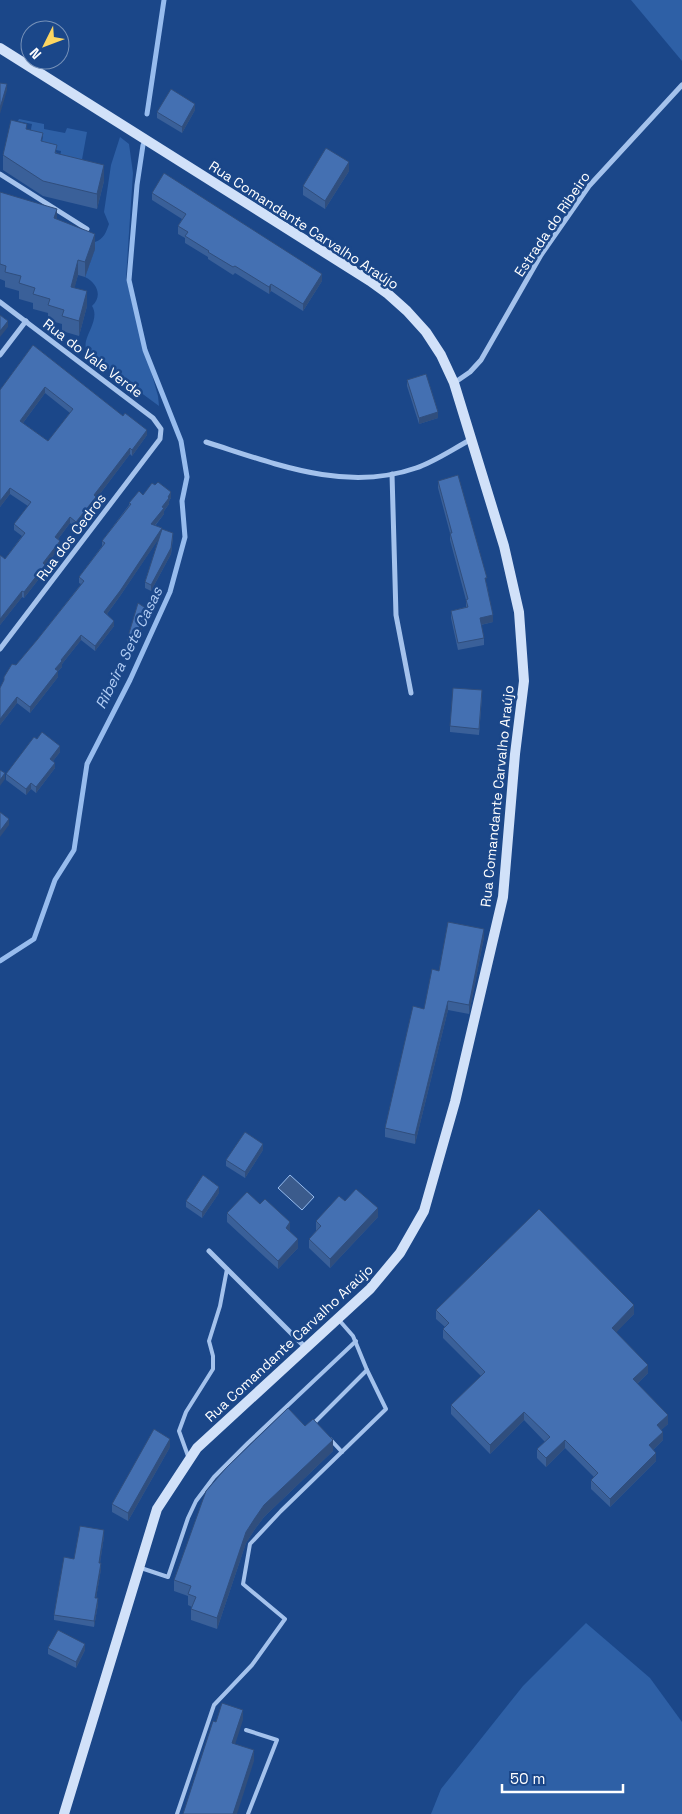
<svg xmlns="http://www.w3.org/2000/svg" width="682" height="1814" font-family="'Space Grotesk',sans-serif">
<rect width="100%" height="100%" fill="#1b4789"/>
<!-- green -->
<g fill="#2e60a6">
<path d="M631,0H682V61Z"/>
<path d="M19,119L44,124V129L65,133L67,128L87,132L81,165L59,161L61,151L41,147L43,136L30,134L32,124L18,121Z"/>
<path d="M120,137L129,144L133,173L126,278L137,322L158,396L159,406L87,353C86,350 85,345 86,341C89,330 99,317 92,306C103,296 97,283 85,277L95,249V242C104,239 106,232 109,224L104,212L111,165Z"/>
<path d="M586,1623L650,1678L682,1722V1814H431L441,1789L523,1686Z"/>
</g>
<!-- water -->
<path fill="#3b5b8c" stroke="#97bcee" d="M290,1175L314,1197L302,1210L278,1188Z"/>
<g fill="none" stroke-linecap="round" stroke-linejoin="round">
<!-- stream -->
<g stroke="#97bcee" stroke-width="5">
<path d="M147,114L164,0"/>
<path d="M0,961L34,939L55,880L74,850L87,764L130,680L170,592L185,537L182,501L187,477L181,441L145,350L129,280L137,185L143,145"/>
</g>
<!-- service -->
<g stroke="#a4c2ec" stroke-width="4">
<path d="M316,1425L314,1423L367,1370"/>
<path d="M330,1439L342,1452"/>
<path d="M188,1456L179,1431L186,1412L213,1369V1356L209,1341L220,1306L227,1269"/>
<path d="M141,1568L168,1577L188,1518L196,1501L214,1477L248,1443L356,1341"/>
<path d="M246,1730L277,1740L248,1814"/>
<path d="M177,1814L214,1705L252,1665L285,1619L243,1584L250,1544L281,1511L386,1409L367,1370L353,1336L339,1320"/>
</g>
<!-- minor -->
<g stroke="#a4c2ec" stroke-width="5">
<path d="M0,174L87,229"/>
<path d="M0,302L153,418L161,429L160,439L0,649"/>
<path d="M0,355L26,321"/>
<path d="M454,383L470,372L481,360L541,255L589,186L682,85"/>
<path d="M206,442C273,463 345,493 416,468C434,462 453,449 470,440"/>
<path d="M392,474L396,615L411,693"/>
<path d="M209,1251L306,1348"/>
</g>
<!-- secondary -->
<path stroke="#d1e1f9" stroke-width="10" d="M0,48L370,281L388,294L407,311L426,332L441,355L454,383L504,546L519,612L524,681L515,754L503,897L455,1102L424,1211L400,1253L370,1289L197,1448L157,1509L64,1814"/>
</g>
<!-- wall -->
<g fill="#3a6099" fill-rule="evenodd">
<path d="M195,110L182,133L157,118V112Z"/>
<path d="M27,129L57,153L104,181L97,209L43,196L3,170V155Z"/>
<path d="M349,171L325,209L303,195V186Z"/>
<path d="M0,192L57,219L95,249L85,277L78,275L74,288L87,306L79,336L62,331V324L48,320V313L33,309V303L19,299V291L5,287V281L0,279Z"/>
<path d="M152,193L322,281L303,311L271,291L269,294L235,273L233,275L208,259V257L185,243V238L178,234V226L182,219L152,200Z"/>
<path d="M33,345L147,435L132,456L130,454L96,499V503L76,528L70,523L58,539L60,547L45,566V571L24,598L22,597L0,625V555L5,559L22,536L14,530V524L28,506L10,494L0,507V390ZM45,393L70,413L48,441L23,423Z"/>
<path d="M407,380L438,418L419,424L407,386Z"/>
<path d="M438,481L487,585L493,622L481,625L484,638V645L458,650L451,618V611L466,607V600L450,540V533L438,488Z"/>
<path d="M143,495L171,498L169,501V504L164,511V514L155,526L173,538L171,554L151,591L145,588V582L159,538L120,596L107,614L114,626L95,651L81,640L62,664V667L58,671V677L30,713L17,703L0,725V688L4,682V677L16,665L37,640L81,584L79,583V577L102,546V541L129,505V503Z"/>
<path d="M150,617L130,647L127,646V640Z"/>
<path d="M482,696L479,735L450,732V726Z"/>
<path d="M37,739L60,752L53,761L55,768L36,793L31,789L26,795L6,780V774Z"/>
<path d="M484,937L469,1014L448,1010L415,1144L385,1137V1128L424,1009L439,971Z"/>
<path d="M263,1150L245,1178L226,1166V1160Z"/>
<path d="M219,1193L202,1218L186,1207V1201Z"/>
<path d="M345,1201L378,1217L330,1268L309,1248V1239L316,1231V1221Z"/>
<path d="M260,1204L290,1231V1232L298,1248L278,1269L227,1222V1213Z"/>
<path d="M436,1310L634,1314L616,1332L648,1373L637,1384L668,1424L661,1430L663,1440L653,1450L656,1461L610,1507L591,1489V1480L594,1477L565,1448L546,1467L537,1458V1449L545,1442L524,1420L490,1454L451,1414V1405L481,1376L443,1338V1329L445,1327L436,1319Z"/>
<path d="M305,1426L333,1451L264,1517L255,1529L246,1543L217,1629L191,1620V1609L192,1607L188,1605V1596L174,1591V1580Z"/>
<path d="M170,1447L128,1521L112,1512V1504Z"/>
<path d="M104,1536L100,1563L101,1569L96,1598L98,1604L94,1627L54,1620V1615L74,1559Z"/>
<path d="M48,1648L85,1650L76,1668L48,1654Z"/>
</g>
<!-- shaded-wall -->
<g fill="#304e7d">
<path d="M7,84V90L0,114V108Z"/>
<path d="M195,104V110L182,133V127Z"/>
<path d="M349,162V171L325,209V201Z"/>
<path d="M104,165V181L97,209V194Z"/>
<path d="M57,209V224L54,218Z"/>
<path d="M95,234V249L85,277V262Z"/>
<path d="M78,260V275L71,302V287Z"/>
<path d="M322,274V281L303,311V304Z"/>
<path d="M271,284V291L269,294V287Z"/>
<path d="M87,291V306L79,336V321Z"/>
<path d="M8,321V327L0,337V331Z"/>
<path d="M45,387V393L20,427V421Z"/>
<path d="M438,412V418L419,424V418Z"/>
<path d="M147,430V435L132,456V450Z"/>
<path d="M130,448V454L96,499V503L76,528V522L94,495Z"/>
<path d="M10,488V494L0,507V501Z"/>
<path d="M171,492V498L169,501V504L164,511V514L151,530V524Z"/>
<path d="M70,517V523L55,543V537Z"/>
<path d="M162,528V534L120,596L104,618V612Z"/>
<path d="M173,533L171,554L151,591V585Z"/>
<path d="M60,541V547L45,566V571L24,598V592L43,563Z"/>
<path d="M22,591V597L0,625V619Z"/>
<path d="M150,611V617L130,647V641Z"/>
<path d="M493,615V622L480,625V618Z"/>
<path d="M114,621V626L95,651V646Z"/>
<path d="M81,635V640L62,664V667L58,671V677L30,713V707L61,660Z"/>
<path d="M17,697V703L0,725V719Z"/>
<path d="M60,746V752L50,765V759Z"/>
<path d="M55,763V768L36,793V787Z"/>
<path d="M5,773V779L0,786V780Z"/>
<path d="M31,783V789L26,795V789Z"/>
<path d="M9,819V825L0,837V831Z"/>
<path d="M484,929V937L469,1014V1005Z"/>
<path d="M448,1001V1010L415,1144V1135Z"/>
<path d="M263,1144V1150L245,1178V1172Z"/>
<path d="M219,1187V1193L202,1218V1212Z"/>
<path d="M378,1208V1217L330,1268V1259Z"/>
<path d="M290,1222V1231L286,1236V1228Z"/>
<path d="M298,1239V1248L278,1269V1261Z"/>
<path d="M634,1305V1314L612,1337V1328Z"/>
<path d="M648,1365V1373L633,1388V1379Z"/>
<path d="M524,1412V1420L490,1454V1445Z"/>
<path d="M668,1415V1424L657,1434V1425Z"/>
<path d="M663,1432V1440L649,1454V1445Z"/>
<path d="M170,1439V1447L128,1521V1513Z"/>
<path d="M333,1440V1451L264,1517L255,1529L246,1543L217,1629V1618L246,1532L255,1518L264,1505Z"/>
<path d="M565,1440V1448L546,1467V1458Z"/>
<path d="M656,1453V1461L610,1507V1499Z"/>
<path d="M104,1530V1536L99,1569V1563Z"/>
<path d="M101,1563V1569L95,1604V1598Z"/>
<path d="M98,1598V1604L94,1627V1621Z"/>
<path d="M85,1644V1650L76,1668V1662Z"/>
<path d="M243,1710V1720L232,1754V1743Z"/>
<path d="M254,1750V1761L237,1814H233Z"/>
</g>
<!-- building -->
<g fill="#4470b2" stroke="#304e7d" fill-rule="evenodd">
<path d="M0,83L7,84L0,108Z"/>
<path d="M171,89L195,104L182,127L157,112Z"/>
<path d="M11,120L27,124L26,129L43,133L41,141L57,145L55,153L104,165L97,194L43,181L3,155Z"/>
<path d="M326,148L349,162L325,201L303,186Z"/>
<path d="M164,173L322,274L303,304L271,284L269,287L235,266L233,267L208,252L209,251L185,236L188,232L178,226L186,214L152,193Z"/>
<path d="M0,192L57,209L54,218L95,234L85,262L78,260L71,287L87,291L79,321L62,316L64,310L48,305L50,299L33,294L35,288L19,283L21,276L5,272L6,266L0,264Z"/>
<path d="M0,315L8,321L0,331Z"/>
<path d="M33,345L123,416L125,413L147,430L132,450L130,448L94,495L96,497L76,522L70,517L55,537L60,541L43,563L45,565L24,592L22,591L0,619V555L5,559L25,533L14,524L31,502L10,488L0,501V390ZM45,387L73,409L48,441L20,421Z"/>
<path d="M426,374L438,412L419,418L407,380Z"/>
<path d="M458,475L487,578H485L493,615L480,618L484,638L458,643L451,611L468,607L466,600L468,599L450,533H452L438,481Z"/>
<path d="M158,482L171,492L168,497L169,498L162,507L164,508L151,524L162,528L120,591L104,612L114,621L95,646L81,635L61,660L62,661L55,669L58,671L30,707L17,697L0,719V688L4,680V677L12,664L16,665L37,640L84,581L79,577L105,543L102,541L131,504L129,503L139,491L143,495L152,483L155,485Z"/>
<path d="M162,529L173,533L171,548L151,585L145,582Z"/>
<path d="M138,603L150,611L130,641L127,640Z"/>
<path d="M453,688L482,690L479,729L450,726Z"/>
<path d="M42,732L60,746L50,759L55,763L36,787L31,783L26,789L6,774L34,737L37,739Z"/>
<path d="M0,770L5,773L0,780Z"/>
<path d="M0,812L9,819L0,831Z"/>
<path d="M448,922L484,929L469,1005L448,1001L415,1135L385,1128L413,1006L424,1009L432,969L439,971Z"/>
<path d="M245,1132L263,1144L245,1172L226,1160Z"/>
<path d="M203,1175L219,1187L202,1212L186,1201Z"/>
<path d="M356,1189L378,1208L330,1259L309,1239L321,1226L316,1221L339,1196L345,1201Z"/>
<path d="M247,1192L260,1204L265,1199L290,1222L286,1228L298,1239L278,1261L227,1213Z"/>
<path d="M539,1209L634,1305L612,1328L648,1365L633,1379L668,1415L657,1425L663,1432L649,1445L656,1453L610,1499L591,1480L598,1473L565,1440L546,1458L537,1449L550,1437L524,1412L490,1445L451,1405L485,1372L443,1329L449,1323L436,1310Z"/>
<path d="M288,1408L305,1426L313,1419L333,1440L264,1505L255,1518L246,1532L217,1618L191,1609L196,1597L188,1594L191,1586L174,1580L206,1491L226,1468Z"/>
<path d="M154,1429L170,1439L128,1513L112,1504Z"/>
<path d="M80,1526L104,1530L99,1563H101L95,1598H98L94,1621L54,1615L64,1557L74,1559Z"/>
<path d="M58,1630L85,1644L76,1662L48,1648Z"/>
<path d="M222,1703L243,1710L232,1743L254,1750L233,1814H183L213,1721L216,1722Z"/>
</g>
<g text-anchor="middle" stroke-width="5" stroke-linejoin="round" paint-order="stroke">
<!-- street labels -->
<g font-size="14" fill="#fff" stroke="#1b4789">
<text transform="translate(552 224) rotate(-56)" y="5">Estrada do Ribeiro</text>
<text transform="translate(304 225) rotate(33)" y="5">Rua Comandante Carvalho Araújo</text>
<text transform="translate(93 358) rotate(37)" y="5">Rua do Vale Verde</text>
<text transform="translate(71 537) rotate(-53)" y="5">Rua dos Cedros</text>
<text transform="translate(497 796) rotate(-84)" y="5">Rua Comandante Carvalho Araújo</text>
<text transform="translate(289 1343) rotate(-43)" y="5">Rua Comandante Carvalho Araújo</text>
</g>
<!-- water labels -->
<g font-size="15" font-style="italic" fill="#b0ccf4" stroke="#1b4789">
<text transform="translate(129 648) rotate(-64)" y="5">Ribeira Sete Casas</text>
</g>
</g>
<!-- north arrow -->
<g transform="translate(45 45) rotate(228)"><circle r="24" fill="#1b4789" stroke="#7691b8"/>
<path d="M0-4L9 19L0 12L-9 19Z" fill="#fdd661"/>
<text y="-8" font-size="14" font-weight="bold" text-anchor="middle" fill="#ffffff">N</text>
</g>
<!-- scale -->
<path d="M502 1784v8h121v-8" fill="none" stroke="#ffffff" stroke-width="2.5"/>
<text x="510" y="1784" font-size="15" fill="#ffffff" stroke="#1b4789" stroke-width="4" paint-order="stroke">50 m</text>
</svg>
